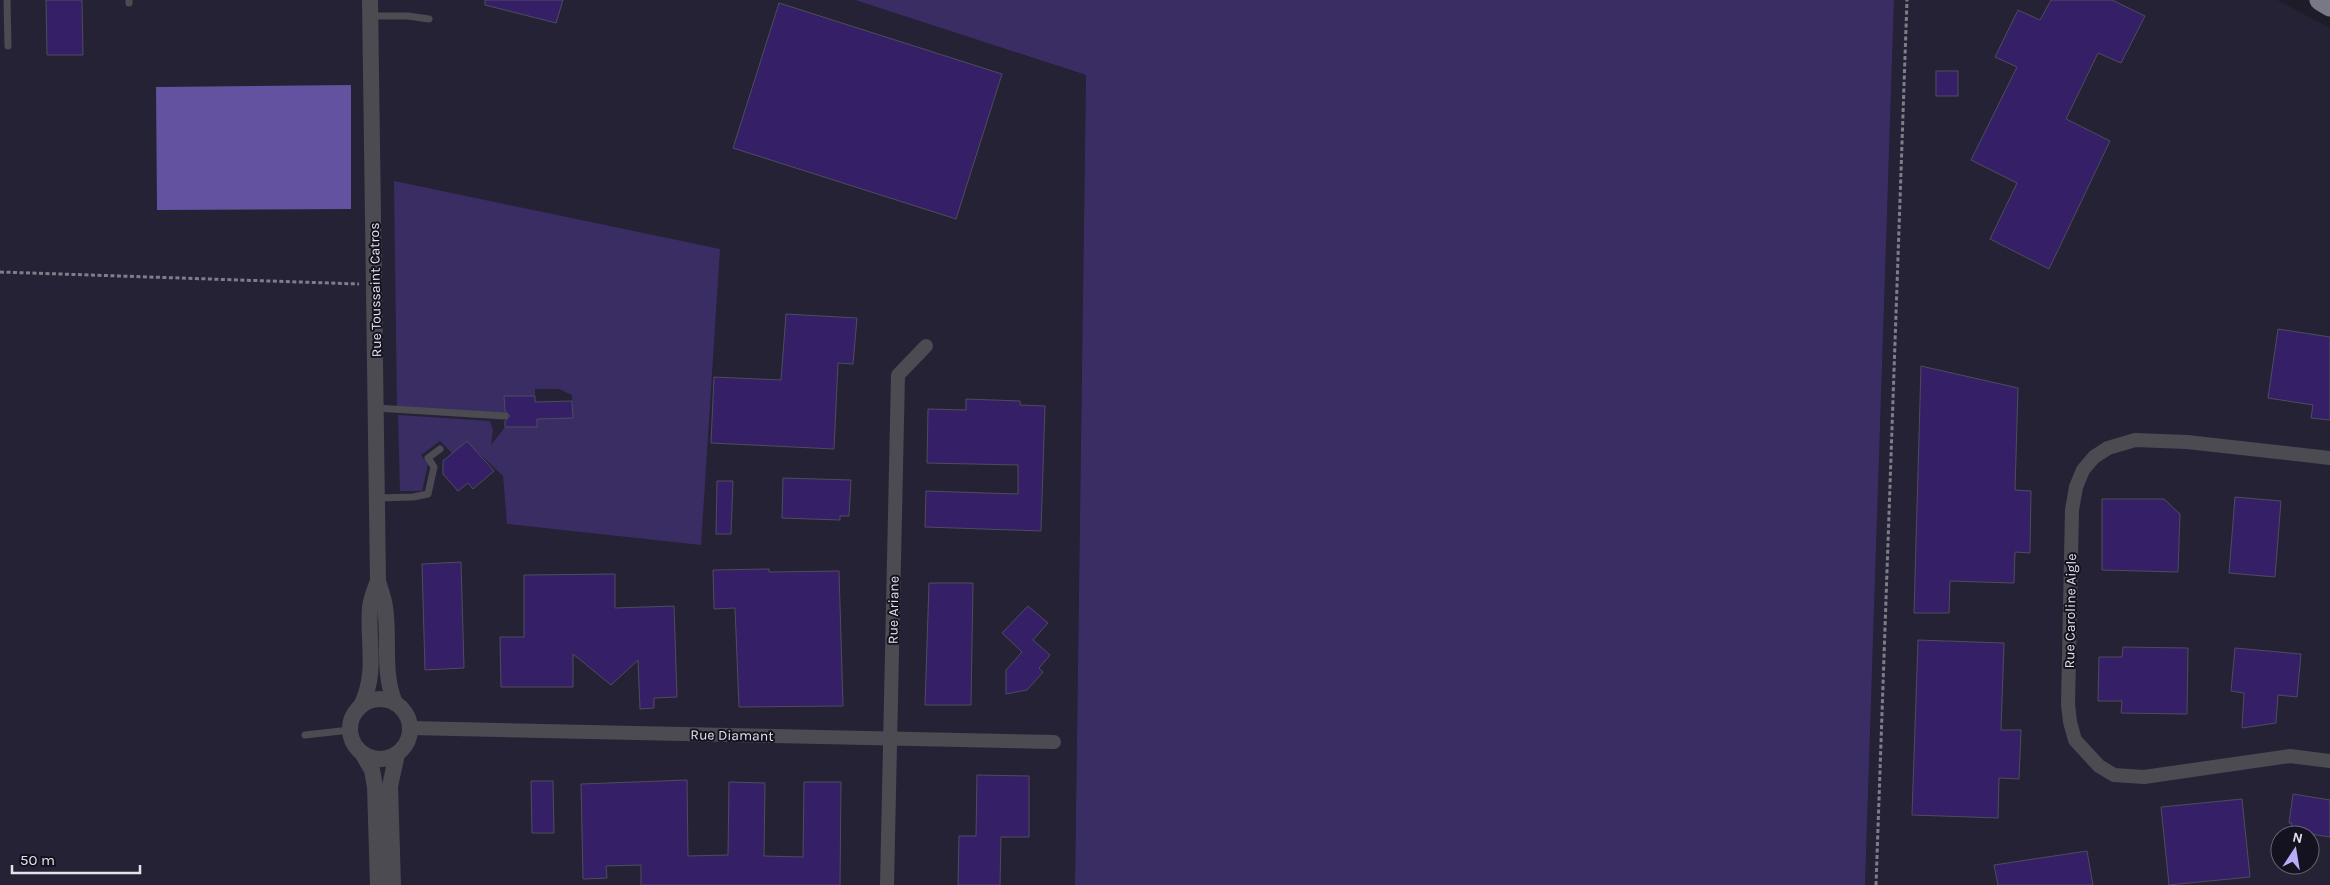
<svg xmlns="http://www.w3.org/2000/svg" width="2330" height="885" font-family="Karla,sans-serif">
<rect width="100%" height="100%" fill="#1e1c29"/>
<!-- built -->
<g fill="#262235" fill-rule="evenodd">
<path d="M0,0H855L1086,75L1075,885H0Z"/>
<path d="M1894,0H2277L2330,28V885H1865ZM2280,835H2310V865H2280Z"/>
</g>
<!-- green -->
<g fill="#3a2d64">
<path d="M855,0H1894L1865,885H1075L1086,75Z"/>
<path d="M394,181L720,249L701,545L507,524L503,476L467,442L453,454L440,441L421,455L428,464L422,491H400L398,415L490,421L493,430L491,445L505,427L537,426V412L573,417L572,395L559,389H535V396H505V416L397,410Z"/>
</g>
<!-- water -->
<path fill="#63529f" d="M351,85V209L157,210L156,87Z"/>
<!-- building -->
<g fill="#352068" stroke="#4e4c5b">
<path d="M46,0H82L83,55H47Z"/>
<path d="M485,0H563L556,23L485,5Z"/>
<path d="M2051,0H2112L2145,16L2121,63L2098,53L2066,119L2110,141L2049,269L1990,239L2017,183L1971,160L2017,67L1995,57L2018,10L2040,20Z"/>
<path d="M779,3L1002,74L956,219L733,148Z"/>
<rect x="1936" y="71" width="22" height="25"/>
<path d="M786,314L857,318L853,364L838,363L834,449L711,443L714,377L781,380Z"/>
<path d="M2278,329L2330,337V420L2311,418L2313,405L2268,398Z"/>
<path d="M1921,366L2018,388L2015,490L2031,491L2030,553L2015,552L2014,583L1950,581L1949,613H1914Z"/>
<path d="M504,396H535V402L572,401L573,418L537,419V427H505V421L510,416L505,411Z"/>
<path d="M966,399L1020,401V405L1045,406L1041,531L925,527L926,491L1018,494V465L927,463L928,409L966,410Z"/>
<path d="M467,441L494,471L473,489L468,483L458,491L443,474V461Z"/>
<path d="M783,478L851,480L849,516H840V520L782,518Z"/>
<path d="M717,481H733L731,534H716Z"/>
<path d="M2235,497L2281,501L2275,577L2229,573Z"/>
<path d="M2102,499H2164L2180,514L2178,572L2102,570Z"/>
<path d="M461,562L464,668L425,670L422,564Z"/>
<path d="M769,569V572L839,571L843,706L739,707L735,608L714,609L713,570Z"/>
<path d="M615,574V608L674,606L677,697L654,698V708L640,709L638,660L611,685L573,654V687H501L500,637H524V575Z"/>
<path d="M929,583H973L971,705H925Z"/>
<path d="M1028,606L1048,623L1033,640L1050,655L1039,668L1043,672L1027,690L1006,694V670L1022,652L1002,633Z"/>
<path d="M1918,640L2004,643L2001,730H2021L2019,779L1999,778L1998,818L1912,815Z"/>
<path d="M2123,647L2188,648L2187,714L2121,713L2122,701H2098L2099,657H2122Z"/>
<path d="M2235,648L2301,654L2297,697L2278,695L2276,723L2242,728L2244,693L2231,691Z"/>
<path d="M977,775L1029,776V837H1001L1000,885H958L959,836H976Z"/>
<path d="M687,780L688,856L728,855L729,782L765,783L764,856L803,857L804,782H841L840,885H641V865L606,866L607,878L583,879L581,784Z"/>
<path d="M531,781H553L554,833H532Z"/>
<path d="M2293,794L2330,800V837L2290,831L2292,823H2289Z"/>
<path d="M2242,799L2250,877L2169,885L2161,807Z"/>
<path d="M2087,851L2093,885H1998L1994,865Z"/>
</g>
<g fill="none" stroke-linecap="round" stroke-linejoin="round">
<!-- path -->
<g stroke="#7e7d88" stroke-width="3" stroke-dasharray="4 2.5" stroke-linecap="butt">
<path d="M0,272L359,284"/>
<path d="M1876,885L1907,0"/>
</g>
<!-- service -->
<g stroke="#4c4b52" stroke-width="7">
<path d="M7,0L8,46"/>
<path d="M129,0V3"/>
<path d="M370,16H408L429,19"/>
<path d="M376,408L505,416"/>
<path d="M378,498L413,497L428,494L434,467L428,458L440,449"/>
<path d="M305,735L350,730"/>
</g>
<!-- minor -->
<g stroke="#4c4b52" stroke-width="14">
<path d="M2330,458L2187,442L2135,440L2108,448L2094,457L2083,470L2076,487L2072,510L2068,704L2070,722L2075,740L2099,766L2114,775L2144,777L2290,756L2330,761"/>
<path d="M410,728L1054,742"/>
<path d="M887,885L898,375L926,346"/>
</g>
<!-- tertiary -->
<g stroke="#4c4b52" stroke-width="16">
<path d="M370,0L378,581C380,589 384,598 385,607C390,640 382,672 395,703"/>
<circle cx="380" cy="729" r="30"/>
<path d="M361,706C378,671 367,643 370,607C371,598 375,589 378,581"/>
<path d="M362,753L372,770L375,787L378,885"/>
<path d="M393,885L390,786L397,754"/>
</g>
<!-- primary -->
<path stroke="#7a7886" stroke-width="21" d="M2320,0L2330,6"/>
</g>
<g text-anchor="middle" stroke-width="4" stroke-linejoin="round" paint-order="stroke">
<!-- street labels -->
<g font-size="14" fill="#e4e3ec" stroke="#15121f">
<text transform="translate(375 290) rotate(-91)" y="5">Rue Toussaint Catros</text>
<text transform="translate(893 610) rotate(-89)" y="5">Rue Ariane</text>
<text transform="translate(2070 611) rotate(-89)" y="5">Rue Caroline Aigle</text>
<text transform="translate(732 735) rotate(1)" y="5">Rue Diamant</text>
</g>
</g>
<!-- north arrow -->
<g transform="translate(2295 850) rotate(12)"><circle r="24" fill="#15121f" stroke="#686671"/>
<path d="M0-4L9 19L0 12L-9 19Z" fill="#b8abf7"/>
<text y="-8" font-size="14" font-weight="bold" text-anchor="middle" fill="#e4e3ec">N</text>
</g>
<!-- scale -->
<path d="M12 865v8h128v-8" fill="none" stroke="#e4e3ec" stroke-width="2.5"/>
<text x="20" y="865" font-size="15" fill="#e4e3ec" stroke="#15121f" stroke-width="4" paint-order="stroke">50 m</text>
</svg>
